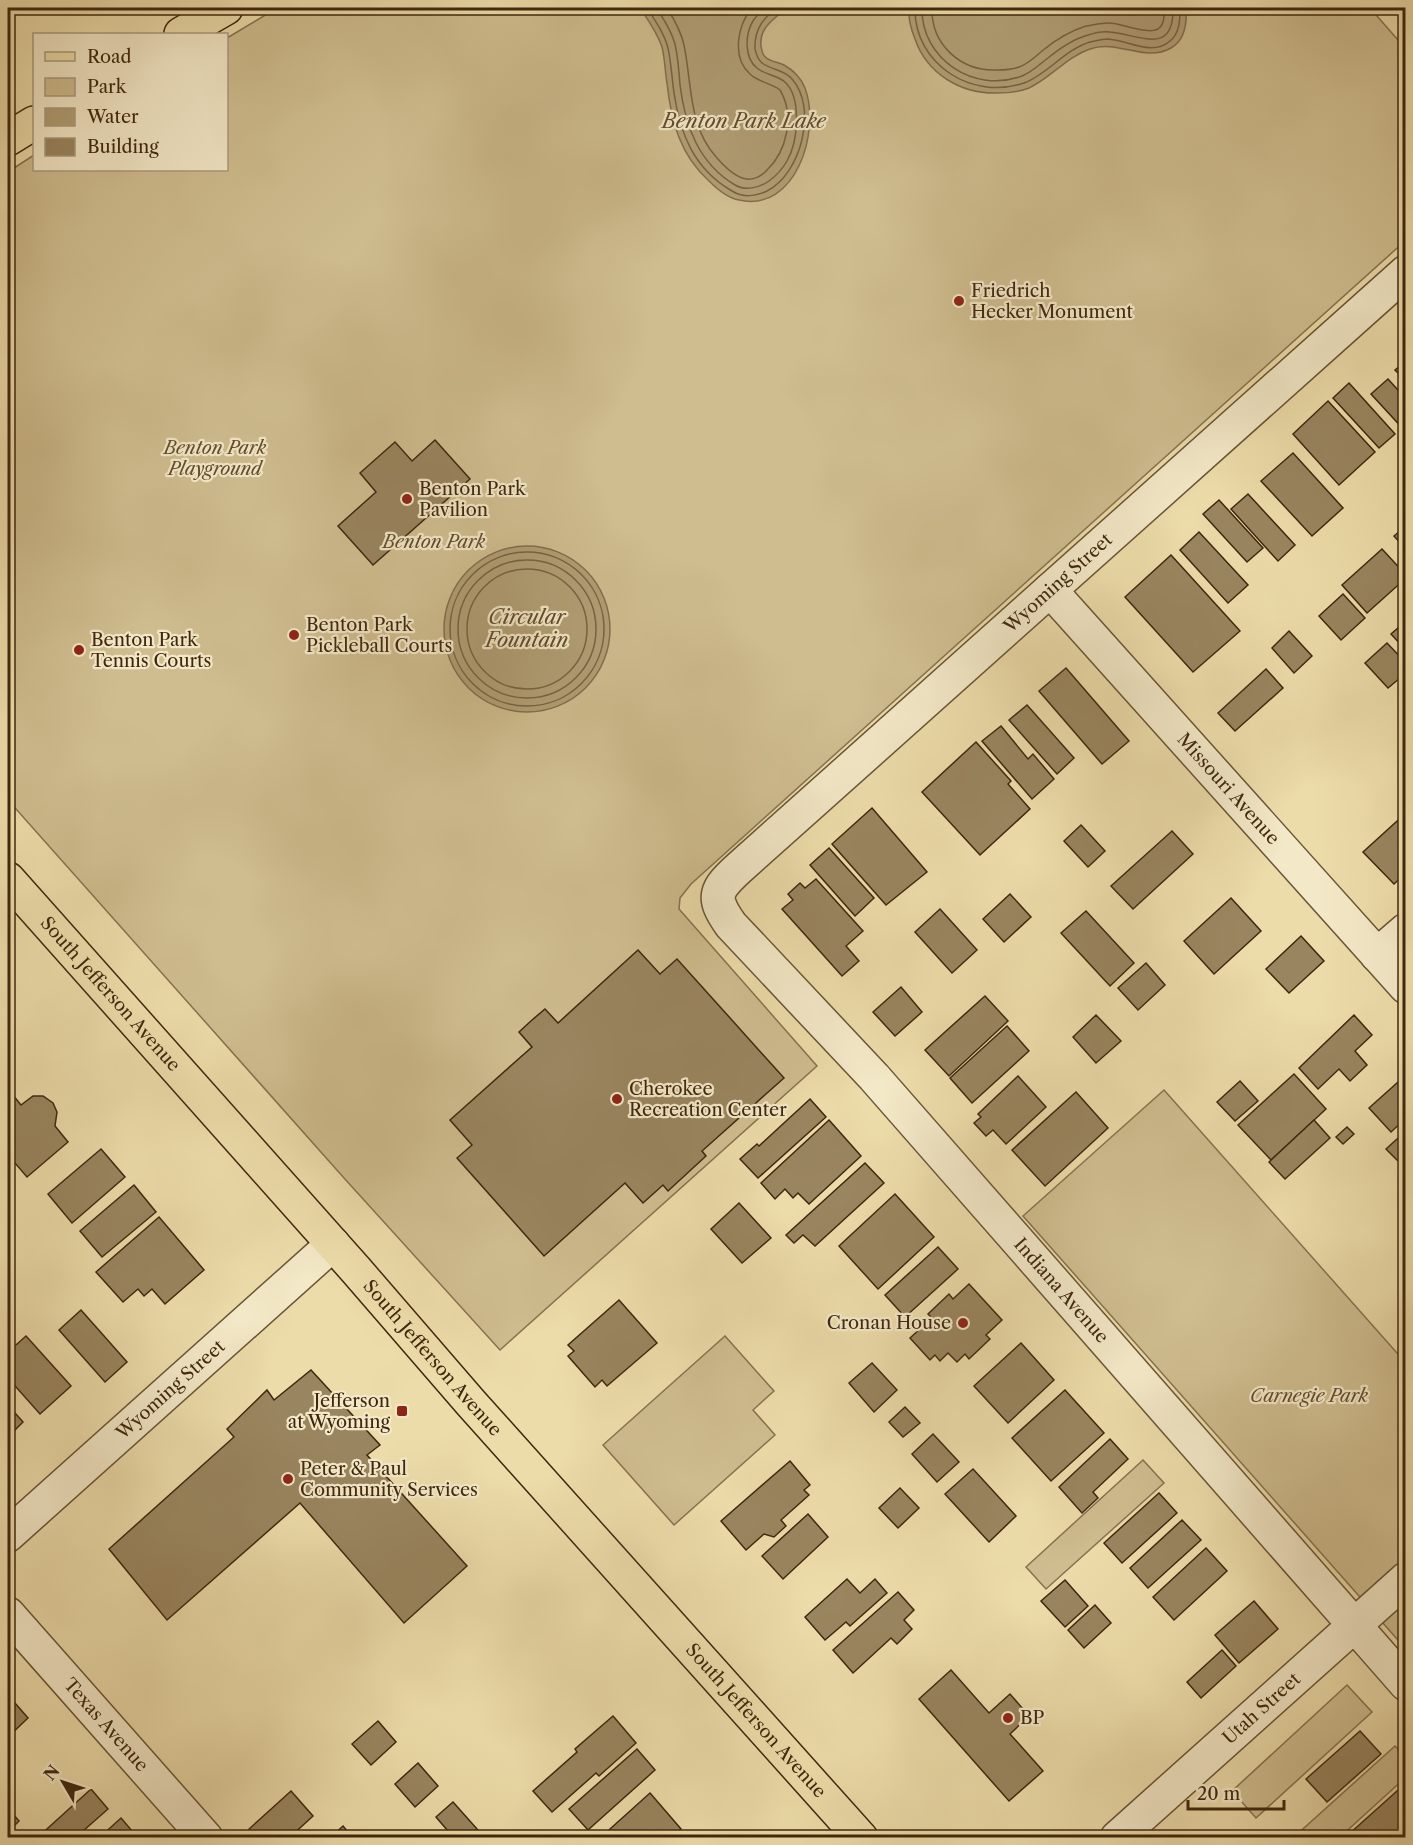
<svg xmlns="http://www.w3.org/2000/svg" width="1413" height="1845" font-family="'Libre Caslon Text',serif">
<rect width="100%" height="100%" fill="#ecdca9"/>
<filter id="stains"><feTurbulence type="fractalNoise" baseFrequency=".00333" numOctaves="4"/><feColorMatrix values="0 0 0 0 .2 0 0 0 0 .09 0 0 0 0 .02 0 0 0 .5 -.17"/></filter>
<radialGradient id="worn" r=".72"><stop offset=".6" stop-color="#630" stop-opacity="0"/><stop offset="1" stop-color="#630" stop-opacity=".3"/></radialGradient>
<!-- green -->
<g fill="#cfbd8f" stroke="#87724f" stroke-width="1.5">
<path d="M277,8H1370L1405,48V241L691,884L680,898L679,909L817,1066L500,1350L344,1178L8,800V172L34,155V170H226L227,38Z"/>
<path d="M1164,1090L1405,1362V1648L1023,1216Z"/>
<path d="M725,1336L774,1391L753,1410L775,1435L674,1525L603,1445Z"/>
<path d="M1143,1460L1164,1483L1046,1589L1026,1567Z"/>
<path d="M1347,1685L1372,1712L1256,1818L1232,1791Z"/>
<path d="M1395,1746L1405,1757V1778L1340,1837H1294Z"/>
</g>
<!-- water -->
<g fill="#b19e75" stroke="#836e4c" stroke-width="1.5">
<path d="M640,8H787C773,19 756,30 762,51C764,61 776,61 784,65C793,70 801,78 805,88C821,131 796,213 739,200C727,198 717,189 709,181C680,155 671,121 667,83C665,72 665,59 662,47C657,32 648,20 640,8Z"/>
<path d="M909,8H1186C1187,22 1185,40 1171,48C1144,63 1118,39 1090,49C1066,57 1051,78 1029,88C1019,92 1007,93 997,93C961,94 927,74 915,39C911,29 908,18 909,8Z"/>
<circle cx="527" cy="629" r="83"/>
</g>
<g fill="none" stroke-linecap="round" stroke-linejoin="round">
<!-- shore -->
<g stroke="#786242" stroke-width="1.5">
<path d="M647,8C655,20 664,33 668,48C671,62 672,78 674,93C680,134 694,169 732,191C743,198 756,196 767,191C801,174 818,108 792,79C784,69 769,70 761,62C757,58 756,53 755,49C754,30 763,18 777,8"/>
<path d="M656,8C664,19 671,30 675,44C678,57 679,71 680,85C685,125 698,163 735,185C745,191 759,188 769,181C776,176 783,168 787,161C798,142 802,98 785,82C777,75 765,75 757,68C744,58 745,34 753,21C756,16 761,12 765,8"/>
<path d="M667,8C674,19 681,31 684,45C692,83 688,127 717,158C724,166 736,178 747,179C754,180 762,176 767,170C787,151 795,115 780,90C771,83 758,82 750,74C731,57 738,24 752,8"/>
<path d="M915,8C914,64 972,101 1024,83C1047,75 1064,50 1090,42C1095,41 1103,39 1108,39C1128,40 1152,57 1170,41C1180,33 1180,19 1180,8"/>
<path d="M922,8C921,59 974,94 1022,76C1032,72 1040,64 1048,58C1059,49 1073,39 1088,35C1094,33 1103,31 1110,32C1140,35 1174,56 1173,8"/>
<path d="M932,8C931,44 960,71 996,70C1004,70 1012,70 1019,67C1028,64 1035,57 1042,51C1054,41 1070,31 1086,26C1093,25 1101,23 1109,23C1121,23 1148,35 1158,29C1165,24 1164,15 1164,8"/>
<circle cx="527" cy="629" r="77"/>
<circle cx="527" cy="629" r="69"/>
<circle cx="527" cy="629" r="60"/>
</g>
</g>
<!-- building -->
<g fill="#99855f" stroke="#3f270f" stroke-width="1.5">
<path d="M1406,361V381L1395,370Z"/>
<path d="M1388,379L1406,399V432L1371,394Z"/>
<path d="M1349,383L1395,434L1379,448L1333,398Z"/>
<path d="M1328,401L1375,452L1339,485L1293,434Z"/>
<path d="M435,440L470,479L373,565L338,526L376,492L360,473L395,442L412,461Z"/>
<path d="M1293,453L1343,508L1312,536L1261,481Z"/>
<path d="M1248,494L1295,545L1278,561L1231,509Z"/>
<path d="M1219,500L1263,548L1247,562L1203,514Z"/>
<path d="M1406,526V549L1394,536Z"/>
<path d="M1199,532L1248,585L1228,603L1180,550Z"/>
<path d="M1382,549L1406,575V578L1367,613L1342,585Z"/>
<path d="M1171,555L1240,631L1193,672L1125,597Z"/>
<path d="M1343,594L1365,618L1341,640L1319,616Z"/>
<path d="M1406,621V650L1391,634Z"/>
<path d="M1289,631L1312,656L1294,673L1272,648Z"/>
<path d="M1387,643L1406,663V673L1388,688L1365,663Z"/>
<path d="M1066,668L1129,741L1102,764L1039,691Z"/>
<path d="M1266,669L1283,688L1235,731L1218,713Z"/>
<path d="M1027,705L1074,758L1057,774L1009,720Z"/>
<path d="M1001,726L1028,759L1033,754L1054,779L1032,799L982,741Z"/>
<path d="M976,742L1011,781L1008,784L1030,809L980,855L922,792Z"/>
<path d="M872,808L927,872L886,905L832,844Z"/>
<path d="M1406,813V873L1394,884L1363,852Z"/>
<path d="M1081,825L1105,851L1088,867L1064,841Z"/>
<path d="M1172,831L1193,854L1133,909L1111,886Z"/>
<path d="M829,848L874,898L855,916L810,865Z"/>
<path d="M816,879L863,931L846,946L859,961L842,976L782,909L793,900L788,894L800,883L805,888Z"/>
<path d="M1010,894L1031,917L1004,942L983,919Z"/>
<path d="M1231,898L1261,931L1214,974L1184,941Z"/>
<path d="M940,909L977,950L952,973L915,932Z"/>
<path d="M1086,911L1134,963L1110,986L1061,933Z"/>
<path d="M1301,936L1324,961L1289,993L1266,969Z"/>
<path d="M638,950L660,974L677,959L784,1078L702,1151L706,1156L668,1191L663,1185L643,1203L625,1183L544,1256L457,1158L472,1145L450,1120L532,1047L519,1032L532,1020L545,1009L558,1023Z"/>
<path d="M1146,963L1165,985L1138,1010L1118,988Z"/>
<path d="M901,987L922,1012L895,1036L873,1012Z"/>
<path d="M985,996L1008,1021L949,1076L925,1050Z"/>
<path d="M1096,1015L1121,1041L1096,1063L1073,1037Z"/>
<path d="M1354,1015L1372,1035L1355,1051L1367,1065L1350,1081L1339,1069L1318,1089L1299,1068Z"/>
<path d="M1007,1026L1029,1051L972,1103L950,1078Z"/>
<path d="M1294,1074L1326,1109L1271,1160L1238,1125Z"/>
<path d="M1406,1075V1118L1391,1132L1369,1108Z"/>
<path d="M1018,1076L1046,1107L1006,1144L993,1130L986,1136L974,1123L981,1117L978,1114Z"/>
<path d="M1240,1081L1258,1101L1235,1121L1217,1102Z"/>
<path d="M8,1089L21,1105L33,1096H43L53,1103L57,1112L55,1126L68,1142L27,1177L9,1156L8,1157Z"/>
<path d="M1076,1092L1108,1128L1045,1186L1012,1150Z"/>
<path d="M810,1099L826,1117L758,1178L740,1159L757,1144L759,1146Z"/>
<path d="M829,1120L861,1156L809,1204L798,1193L793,1198L785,1189L775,1199L761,1183Z"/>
<path d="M1314,1120L1330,1138L1285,1179L1269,1162Z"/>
<path d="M1347,1127L1354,1134L1343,1144L1336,1137Z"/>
<path d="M1406,1131V1162L1402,1165L1386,1149Z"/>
<path d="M101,1149L125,1177L72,1223L48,1194Z"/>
<path d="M865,1163L884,1183L815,1246L803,1235L794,1243L786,1235Z"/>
<path d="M134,1185L156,1212L102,1257L80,1231Z"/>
<path d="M895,1194L934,1237L878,1289L839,1246Z"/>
<path d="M739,1203L771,1238L742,1263L711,1229Z"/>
<path d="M159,1217L204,1270L165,1304L152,1289L144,1296L138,1289L123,1302L96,1272Z"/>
<path d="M938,1247L958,1269L905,1317L885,1295Z"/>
<path d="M969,1284L1002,1320L986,1335L990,1339L969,1359L965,1354L957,1362L948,1353L940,1361L935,1355L930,1360L910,1338L932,1318L928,1314L949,1294L953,1299Z"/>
<path d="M619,1300L657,1343L607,1386L602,1380L595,1387L568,1356L574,1351L568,1345Z"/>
<path d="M81,1310L127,1362L105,1382L59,1330Z"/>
<path d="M26,1336L71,1386L40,1414L8,1378V1352Z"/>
<path d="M1021,1343L1054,1380L1008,1423L974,1386Z"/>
<path d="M872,1363L897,1390L874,1412L849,1383Z"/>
<path d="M311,1370L380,1445L367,1455L467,1566L404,1623L300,1503L167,1620L109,1549L234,1437L227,1429L267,1390L274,1400Z"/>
<path d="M1065,1390L1104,1433L1051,1481L1012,1438Z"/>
<path d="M8,1405L23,1422L8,1437Z"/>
<path d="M905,1407L920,1423L903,1437L889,1422Z"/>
<path d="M933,1434L959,1462L937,1482L912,1454Z"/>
<path d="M1110,1439L1128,1459L1093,1492L1098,1498L1082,1513L1059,1487Z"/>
<path d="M790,1461L810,1485L804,1490L809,1495L781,1520L786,1526L774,1537L764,1534L746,1550L721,1521Z"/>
<path d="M973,1469L1016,1516L989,1542L945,1494Z"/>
<path d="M900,1488L919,1508L898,1528L879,1508Z"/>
<path d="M1159,1493L1177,1513L1122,1563L1104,1543Z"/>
<path d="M808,1514L828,1537L783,1579L762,1556Z"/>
<path d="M1182,1520L1201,1540L1148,1588L1130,1568Z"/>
<path d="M1206,1548L1227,1571L1174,1620L1153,1597Z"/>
<path d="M847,1579L860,1593L875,1579L887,1593L850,1626L846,1622L825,1640L805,1617Z"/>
<path d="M1065,1580L1088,1606L1065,1627L1041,1601Z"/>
<path d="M898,1592L914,1610L904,1620L912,1629L897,1644L891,1638L853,1673L833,1650Z"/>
<path d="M1254,1601L1278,1629L1239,1663L1215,1635Z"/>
<path d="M1095,1605L1111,1623L1084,1648L1068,1630Z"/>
<path d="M1222,1650L1236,1666L1201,1698L1187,1682Z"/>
<path d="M951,1670L989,1713L1010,1694L1029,1716L1010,1734L1043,1771L1009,1801L919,1699Z"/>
<path d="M8,1695L28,1718L8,1737Z"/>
<path d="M613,1716L636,1743L599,1776L596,1773L552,1812L533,1791L577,1752L575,1749Z"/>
<path d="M378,1721L396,1742L371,1765L352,1744Z"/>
<path d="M1360,1731L1381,1754L1327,1802L1306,1779Z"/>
<path d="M637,1749L655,1770L588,1830L569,1809Z"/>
<path d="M418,1763L438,1786L415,1807L395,1784Z"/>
<path d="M1406,1783V1816L1399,1822L1403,1827L1392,1838H1352L1349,1834Z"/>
<path d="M91,1789L108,1809L75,1838H37Z"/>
<path d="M291,1791L313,1816L289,1838H256L249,1829Z"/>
<path d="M650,1793L681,1829L670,1838H600Z"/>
<path d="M453,1802L485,1838H454L436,1817Z"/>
<path d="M8,1808L19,1821L8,1832Z"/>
<path d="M121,1818L138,1838H99Z"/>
<path d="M343,1826L353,1838H330Z"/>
</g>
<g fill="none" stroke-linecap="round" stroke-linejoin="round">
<defs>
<g id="minor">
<path id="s1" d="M1406,272L739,868C715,890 711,897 731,925L874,1077L1406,1684"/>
<path id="s2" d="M1050,590L1406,987"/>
<path d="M1377,955L1406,930"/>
<path id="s3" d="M8,1535L333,1244"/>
<path id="s4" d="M8,1614L206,1838"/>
<path id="s5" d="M1117,1838L1406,1579"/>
</g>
<g id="major">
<path d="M181,34L226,8"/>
<path d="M8,139L34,123"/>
<path id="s6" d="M8,879L356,1270L471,1403L861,1838"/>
</g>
</defs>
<!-- minor casing -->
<use href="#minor" stroke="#6a5436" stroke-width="36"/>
<!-- major casing -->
<use href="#major" stroke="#3f270f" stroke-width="36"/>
<!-- minor -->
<use href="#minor" stroke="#f3e8c7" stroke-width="33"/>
<!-- major -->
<use href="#major" stroke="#ecdca9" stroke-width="33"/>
</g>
<!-- markers -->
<g fill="#8f2418" stroke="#f3e8c7" stroke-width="2">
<circle cx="959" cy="301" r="6"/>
<circle cx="407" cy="499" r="6"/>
<circle cx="294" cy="635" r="6"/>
<circle cx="79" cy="650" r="6"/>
<circle cx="617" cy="1099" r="6"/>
<circle cx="963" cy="1323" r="6"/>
<rect x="396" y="1405" width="12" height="12" rx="3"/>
<circle cx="288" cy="1479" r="6"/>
<circle cx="1008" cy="1718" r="6"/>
</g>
<g text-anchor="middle" stroke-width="4.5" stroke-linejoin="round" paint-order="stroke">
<!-- poi labels -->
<g font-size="18" fill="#3f270f" stroke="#f3e8c7" text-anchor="start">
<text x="971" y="297">Friedrich<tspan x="971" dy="21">Hecker Monument</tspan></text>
<text x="419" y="495">Benton Park<tspan x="419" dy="21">Pavilion</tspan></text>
<text x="306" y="631">Benton Park<tspan x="306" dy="21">Pickleball Courts</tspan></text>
<text x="91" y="646">Benton Park<tspan x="91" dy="21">Tennis Courts</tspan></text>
<text x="629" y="1095">Cherokee<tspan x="629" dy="21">Recreation Center</tspan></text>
<text x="951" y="1329" text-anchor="end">Cronan House</text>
<text x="390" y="1407" text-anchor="end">Jefferson<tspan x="390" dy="21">at Wyoming</tspan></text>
<text x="300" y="1475">Peter &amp; Paul<tspan x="300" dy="21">Community Services</tspan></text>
<text x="1020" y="1724">BP</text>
</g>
<!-- park labels -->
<g font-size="18" font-style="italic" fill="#634c2f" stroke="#f3e8c7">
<text x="215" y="454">Benton Park<tspan x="215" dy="21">Playground</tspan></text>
<text x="434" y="548">Benton Park</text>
<text x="1309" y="1402">Carnegie Park</text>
</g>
<!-- street labels -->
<g font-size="18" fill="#3f270f" stroke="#f3e8c7">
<text transform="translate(1058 583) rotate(-42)" y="6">Wyoming Street</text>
<text dy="6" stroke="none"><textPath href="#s2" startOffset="267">Missouri Avenue</textPath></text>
<text dy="6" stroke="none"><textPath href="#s6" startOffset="154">South Jefferson Avenue</textPath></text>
<text dy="6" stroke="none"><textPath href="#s1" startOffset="1455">Indiana Avenue</textPath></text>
<text dy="6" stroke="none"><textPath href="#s6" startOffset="640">South Jefferson Avenue</textPath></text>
<text dy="6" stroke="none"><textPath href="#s3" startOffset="218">Wyoming Street</textPath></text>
<text dy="6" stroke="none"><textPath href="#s5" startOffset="194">Utah Street</textPath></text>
<text dy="6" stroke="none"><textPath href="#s6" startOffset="1126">South Jefferson Avenue</textPath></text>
<text dy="6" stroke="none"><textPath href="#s4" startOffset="148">Texas Avenue</textPath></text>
</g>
<!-- water labels -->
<g font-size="20" font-style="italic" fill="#614b2e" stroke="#f3e8c7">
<text x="744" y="128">Benton Park Lake</text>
<text x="527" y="624">Circular<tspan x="527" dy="23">Fountain</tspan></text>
</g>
</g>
<!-- margin -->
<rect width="1413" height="1845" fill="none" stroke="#ecdca9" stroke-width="30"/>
<rect x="9" y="9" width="1395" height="1827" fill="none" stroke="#3f270f" stroke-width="3"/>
<rect x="15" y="15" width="1383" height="1815" fill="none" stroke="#3f270f" stroke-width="1.5"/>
<!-- legend -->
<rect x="33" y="33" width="195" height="138" fill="#f3e8c7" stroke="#ab9b7d" stroke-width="1.5"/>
<rect x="45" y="52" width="30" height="9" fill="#ecdca9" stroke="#ab9b7d" stroke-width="1.5"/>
<text x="87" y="63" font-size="18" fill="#3f270f">Road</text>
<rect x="45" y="78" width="30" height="18" fill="#cfbd8f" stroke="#ab9b7d" stroke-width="1.5"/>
<text x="87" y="93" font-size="18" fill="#3f270f">Park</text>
<rect x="45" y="108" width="30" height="18" fill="#b19e75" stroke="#ab9b7d" stroke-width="1.5"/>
<text x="87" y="123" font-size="18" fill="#3f270f">Water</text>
<rect x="45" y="138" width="30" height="18" fill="#99855f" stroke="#ab9b7d" stroke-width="1.5"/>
<text x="87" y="153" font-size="18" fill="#3f270f">Building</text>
<!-- north arrow -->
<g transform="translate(63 1782) rotate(309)" stroke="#f3e8c7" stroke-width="4.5" paint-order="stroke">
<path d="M0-4.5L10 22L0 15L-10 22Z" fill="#3f270f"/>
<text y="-9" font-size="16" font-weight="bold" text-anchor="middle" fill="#3f270f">N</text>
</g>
<!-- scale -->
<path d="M1188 1800v9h96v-9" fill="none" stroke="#3f270f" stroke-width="3"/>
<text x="1197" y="1800" font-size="18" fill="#3f270f" stroke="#f3e8c7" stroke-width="4.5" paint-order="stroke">20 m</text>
<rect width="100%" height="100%" filter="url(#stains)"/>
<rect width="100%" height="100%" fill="url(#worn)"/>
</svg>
